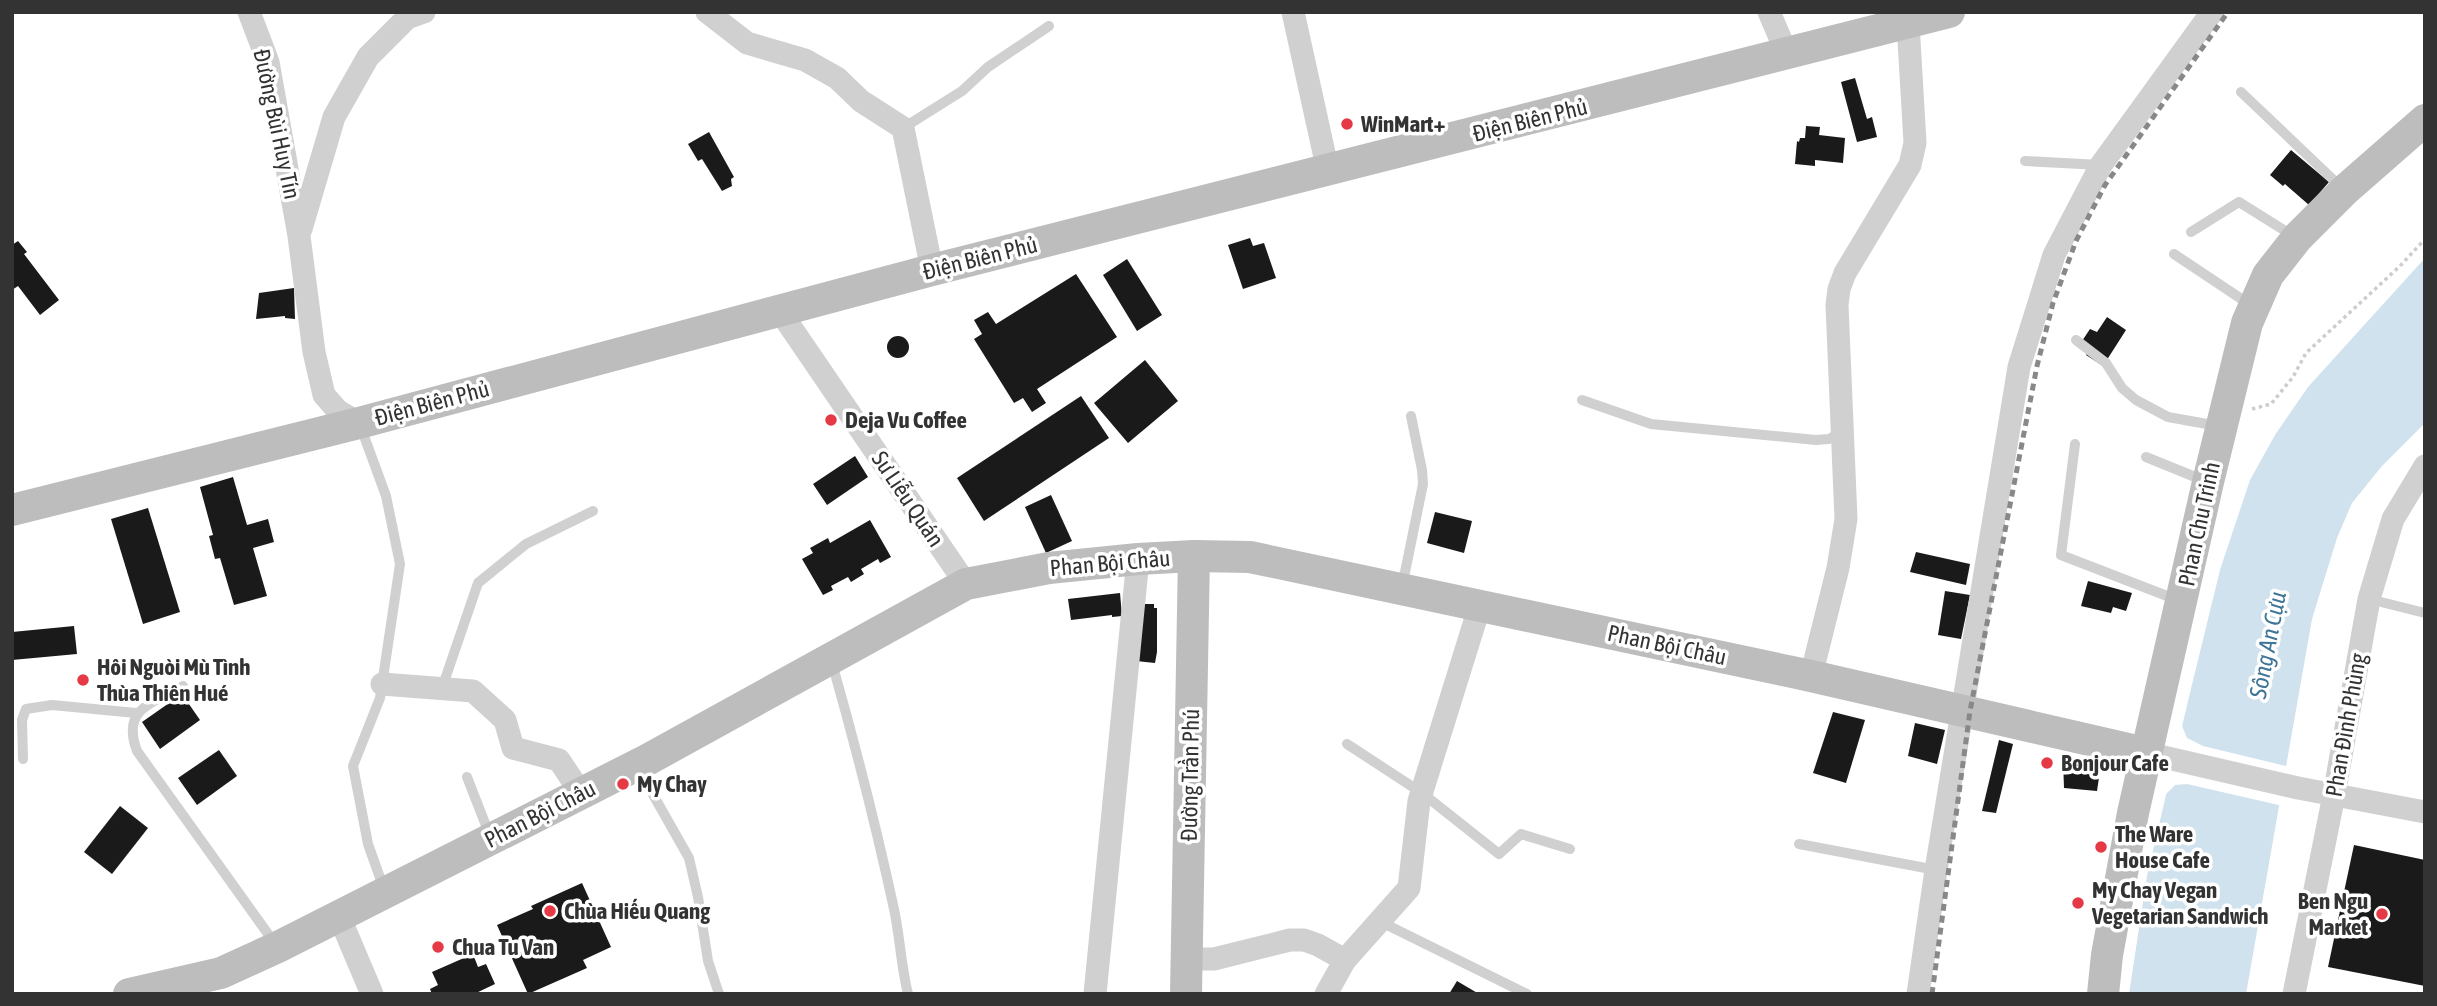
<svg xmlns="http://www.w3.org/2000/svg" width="2437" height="1006" font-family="'Asap Condensed',sans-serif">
<rect width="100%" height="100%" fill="#fff"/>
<!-- water -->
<path fill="#cfe2ee" d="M2425,258V423L2382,466L2352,503L2337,538L2312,619L2246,994H2129L2147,876L2188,701L2220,570L2250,480L2275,435L2308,387Z"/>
<!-- pier -->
<path fill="#fff" d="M2180,721L2187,738L2203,746L2290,767L2283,806L2187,784L2175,785L2163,797Z"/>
<!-- building -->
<g fill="#1a1a1a">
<path d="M1855,78L1867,119L1872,117L1877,137L1857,142L1841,82Z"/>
<path d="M1806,126L1820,127L1819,135L1845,138L1843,163L1815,160V166L1795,164L1797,141L1799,142L1800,138H1805Z"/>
<path d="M709,132L734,177L731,179L732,186L722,191L702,159L698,161L688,144Z"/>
<path d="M2291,150L2329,182L2309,205L2285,184L2283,186L2270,175Z"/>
<path d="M1250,238L1253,246L1264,243L1276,278L1243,289L1228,245Z"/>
<path d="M18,241L27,252L24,254L59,300L40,315L18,286L12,290V245Z"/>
<path d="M1127,259L1162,315L1137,331L1103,275Z"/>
<path d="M1076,274L1117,337L1037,389L1046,403L1032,412L1023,398L1014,403L974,339L982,334L974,320L988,312L996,324Z"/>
<path d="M294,288L295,319L285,318V316L256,319L259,293Z"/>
<path d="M2107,317L2126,330L2103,366L2086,355L2090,350L2080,344L2090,329L2097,332Z"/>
<circle cx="898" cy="347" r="11"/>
<path d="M1145,360L1178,401L1128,443L1094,403Z"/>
<path d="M1081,396L1109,438L984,521L957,478Z"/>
<path d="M855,456L868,477L827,505L813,484Z"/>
<path d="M233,477L247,525L268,519L274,542L253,548L267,596L234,605L220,558L215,559L209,536L213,535L200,487Z"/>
<path d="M1051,495L1072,541L1046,553L1025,507Z"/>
<path d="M148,508L180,612L143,624L111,519Z"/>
<path d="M1435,512L1472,521L1464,553L1427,543Z"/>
<path d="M870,520L891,557L880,563L878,559L861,569L864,574L851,582L848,577L831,586L833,590L823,595L802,559L813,553L810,548L828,538L830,543Z"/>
<path d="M1916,552L1970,564L1966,585L1910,572Z"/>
<path d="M2088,581L2132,593L2126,611L2113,607L2111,613L2081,606Z"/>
<path d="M1945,591L1970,595L1961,639L1938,635Z"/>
<path d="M1120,593L1122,616L1112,617V615L1071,620L1068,599Z"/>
<path d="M1143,604H1154V608H1157V652L1155,663L1136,661Z"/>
<path d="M74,626L77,654L12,660V632Z"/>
<path d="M182,694L200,720L160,749L142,722Z"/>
<path d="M1833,712L1865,720L1846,783L1813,773Z"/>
<path d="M1915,723L1945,730L1937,764L1908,756Z"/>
<path d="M1999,740L2013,744L1996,813L1982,811Z"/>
<path d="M219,750L237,776L197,805L178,778Z"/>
<path d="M2063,759L2101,764L2097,791L2064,788Z"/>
<path d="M120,806L148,828L112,874L84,852Z"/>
<path d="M2354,845L2425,860V986L2328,967Z"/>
<path d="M582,883L611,947L583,960L587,968L528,994L497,925L533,909L531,906Z"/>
<path d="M473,954L478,967L486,964L495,984L474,994H432L430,989L438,985L432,972Z"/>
<path d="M1457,981L1479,994H1449Z"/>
</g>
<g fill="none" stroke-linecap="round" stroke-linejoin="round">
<!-- path -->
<path stroke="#cdcdcd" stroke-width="3.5" stroke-dasharray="3.5 3.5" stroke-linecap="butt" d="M2252,409L2271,404L2293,377L2306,353L2400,266L2425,239"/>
<!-- lane -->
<g stroke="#d0d0d0" stroke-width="10">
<path d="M2241,92L2343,189"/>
<path d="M903,128L962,91L988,67L1049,26"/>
<path d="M2025,161L2101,165"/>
<path d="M2191,232L2239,202L2295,237"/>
<path d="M2174,254L2252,306"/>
<path d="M2076,340L2106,363L2122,388L2136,400L2168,417L2218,426"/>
<path d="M1582,400L1651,424L1816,440L1829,439L1843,431"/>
<path d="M360,425L386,496L400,564L380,698L353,766L368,844L384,889"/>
<path d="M2075,444L2061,555L2180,601"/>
<path d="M2146,457L2205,481"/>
<path d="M1402,587L1423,484L1422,470L1411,416"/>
<path d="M2369,599L2425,613"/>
<path d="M832,663C855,744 876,826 894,909C900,937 901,966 908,994"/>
<path d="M183,686C152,704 121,708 137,751L276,945"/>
<path d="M442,688L478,583L526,544L593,511"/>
<path d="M1347,744L1422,793L1499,854L1521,834L1570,849"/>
<path d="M23,759L22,720L26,709L52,705L136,713"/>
<path d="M638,768L689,858L698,897L708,961L719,994"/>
<path d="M467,777L490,836"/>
<path d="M1799,844L1936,870"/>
<path d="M1379,921L1527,994"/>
</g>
<!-- street -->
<g stroke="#d0d0d0" stroke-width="23">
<path d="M249,12L268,62L299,236L314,352L324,395L338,411L359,423"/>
<path d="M707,12L747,43L805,60L837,78L861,101L903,128L932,270"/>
<path d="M1293,12L1328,171"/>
<path d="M1769,12L1787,54"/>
<path d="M301,229L334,117L368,57L407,18L424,12"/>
<path d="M779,310L966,584"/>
<path d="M1811,676L1838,568L1846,519L1837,305L1839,289L1845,273L1910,165L1915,143L1908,23"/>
<path d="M382,684L473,691L505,720L513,748L559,760L581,793"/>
<path d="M2146,753L2298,788L2425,812"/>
<path d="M339,916L372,994"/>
<path d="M1187,959H1214L1290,940H1304L1318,945L1345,960"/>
<path d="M1095,994L1138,559"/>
<path d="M1326,994L1345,960L1409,888L1419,801L1480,605"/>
<path d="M1918,994L1936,870L2019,367L2054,255L2101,165L2212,12"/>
<path d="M2294,994L2334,795L2369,599L2393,519L2425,466"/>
</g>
<!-- secondary -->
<g stroke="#bdbdbd" stroke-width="32">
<path d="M12,510L359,423L932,270L1949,12"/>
<path d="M129,994L221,973L278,947L647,760L966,584L1049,568L1138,559L1194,556L1250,557L1811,676L2146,753"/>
<path d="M1186,994L1194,556"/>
<path d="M2103,994L2107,955L2133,813L2208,482L2247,323L2268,275L2297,238L2345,190L2425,120"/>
</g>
<!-- rail -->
<path stroke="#888" stroke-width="5" stroke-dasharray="7 5" stroke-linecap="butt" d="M1932,994L1970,711L2037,366L2053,303L2076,241L2105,185L2228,12"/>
</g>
<!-- markers -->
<g fill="#e63946" stroke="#fff" stroke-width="2.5">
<circle cx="1347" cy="124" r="7"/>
<circle cx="831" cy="420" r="7"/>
<circle cx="83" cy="680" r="7"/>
<circle cx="2047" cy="763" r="7"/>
<circle cx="623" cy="784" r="7"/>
<circle cx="2101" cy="847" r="7"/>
<circle cx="2078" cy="903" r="7"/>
<circle cx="550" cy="911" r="7"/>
<circle cx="2382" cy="914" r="7"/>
<circle cx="438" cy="947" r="7"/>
</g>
<g text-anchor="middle" stroke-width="7" stroke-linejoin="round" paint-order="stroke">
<!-- street labels -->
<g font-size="23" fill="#333" stroke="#fff">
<text transform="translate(1530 120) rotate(-14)" y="8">Điện Biên Phủ</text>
<text transform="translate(277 124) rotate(78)" y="8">Đường Bùi Huy Tín</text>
<text transform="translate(980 258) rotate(-14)" y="8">Điện Biên Phủ</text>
<text transform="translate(432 403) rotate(-15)" y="8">Điện Biên Phủ</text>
<text transform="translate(908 499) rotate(56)" y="8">Sư Liễu Quán</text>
<text transform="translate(2199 524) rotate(-78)" y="8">Phan Chu Trinh</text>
<text transform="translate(1110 563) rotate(-5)" y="8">Phan Bội Châu</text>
<text transform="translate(1667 645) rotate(12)" y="8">Phan Bội Châu</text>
<text transform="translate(2346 725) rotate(-80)" y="8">Phan Đình Phùng</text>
<text transform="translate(1190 775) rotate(-89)" y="8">Đường Trần Phú</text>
<text transform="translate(540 814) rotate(-27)" y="8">Phan Bội Châu</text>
</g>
<!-- poi labels -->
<g font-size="23" font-weight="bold" fill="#333" stroke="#fff" text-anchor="start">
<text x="1361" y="132">WinMart+</text>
<text x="845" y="428">Deja Vu Coffee</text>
<text x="97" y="675">Hôi Nguòi Mù Tình<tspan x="97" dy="26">Thùa Thiên Hué</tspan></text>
<text x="2061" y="771">Bonjour Cafe</text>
<text x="637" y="792">My Chay</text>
<text x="2115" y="842">The Ware<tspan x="2115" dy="26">House Cafe</tspan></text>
<text x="2092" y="898">My Chay Vegan<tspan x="2092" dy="26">Vegetarian Sandwich</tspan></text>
<text x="2368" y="909" text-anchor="end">Ben Ngu<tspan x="2368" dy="26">Market</tspan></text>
<text x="564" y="919">Chùa Hiếu Quang</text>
<text x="452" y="955">Chua Tu Van</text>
</g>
<!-- water labels -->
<g font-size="24" font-style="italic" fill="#3f7597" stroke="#fff">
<text transform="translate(2268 645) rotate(-79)" y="8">Sông An Cựu</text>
</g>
</g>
<!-- border -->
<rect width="2437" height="1006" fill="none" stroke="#333333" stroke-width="28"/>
</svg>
